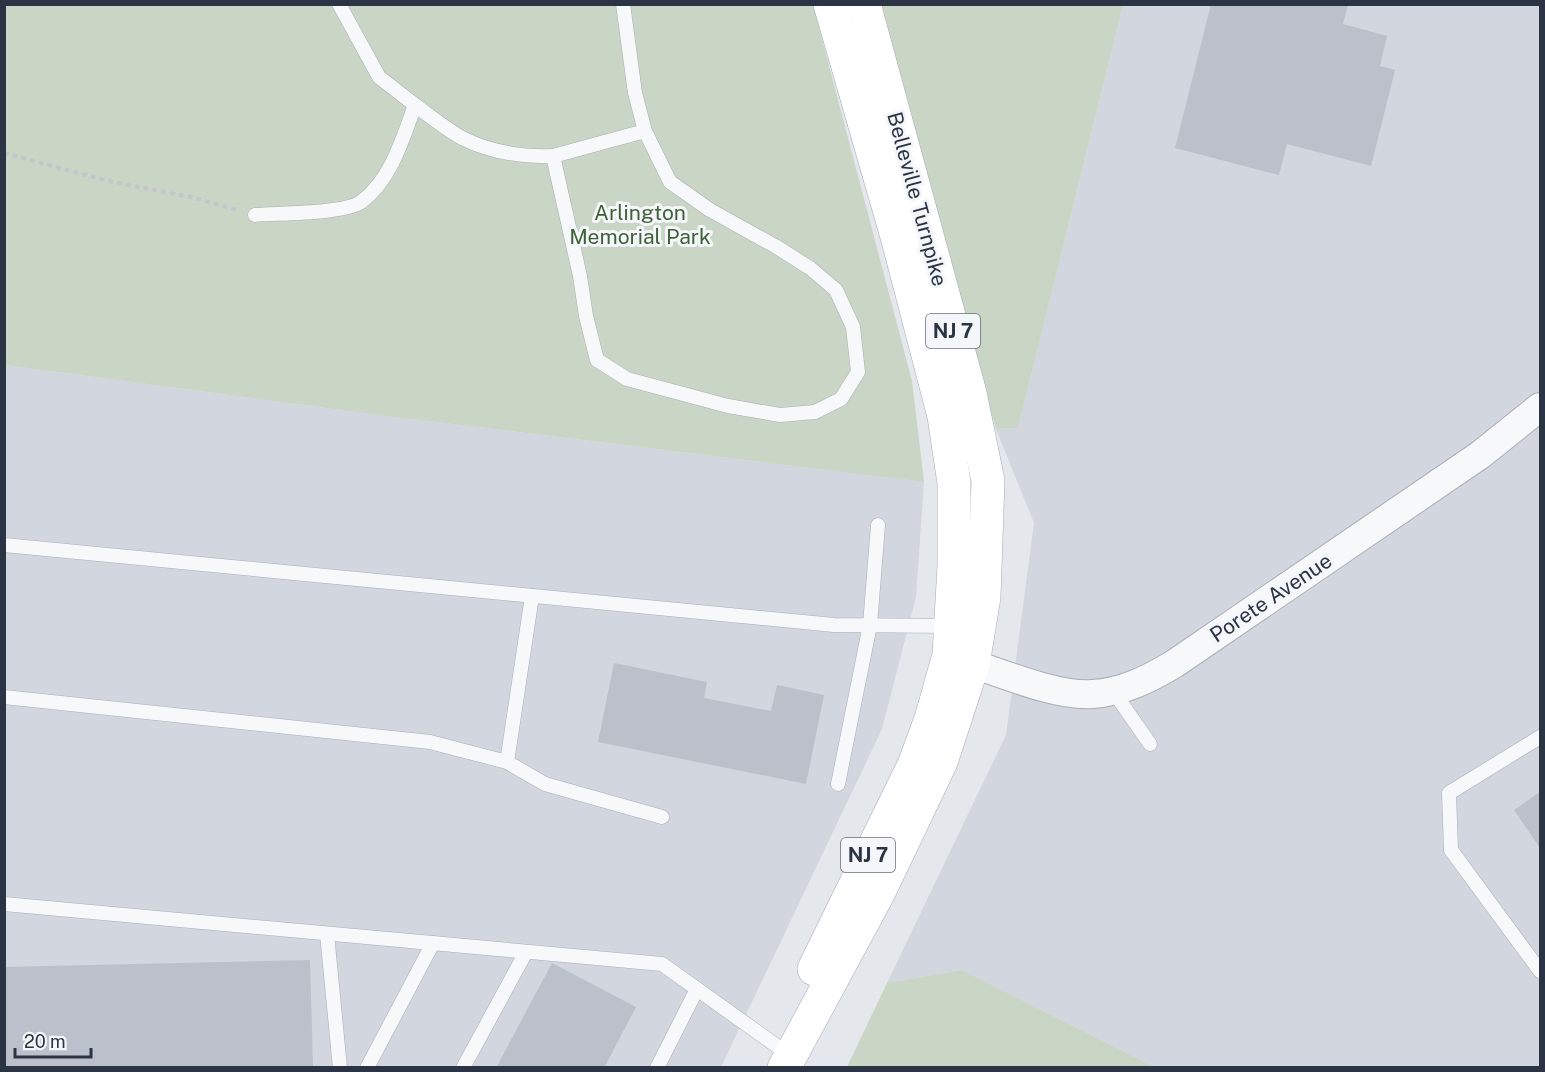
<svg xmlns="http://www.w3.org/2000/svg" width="1545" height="1072" font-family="'Public Sans',sans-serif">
<rect width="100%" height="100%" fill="#e4e7ec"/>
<!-- built -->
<g fill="#d2d6de">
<path d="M1123,5H1540V1067H1154L962,970L887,983L1006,735L1034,523L996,429L1018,428Z"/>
<path d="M5,365L371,414L924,482L916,597L882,729L721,1067L5,1068Z"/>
</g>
<!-- green -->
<g fill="#c9d6c5">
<path d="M5,5H813L912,381L924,482L371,414L5,365Z"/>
<path d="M877,5H1123L1018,428L996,429Z"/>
<path d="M962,970L1154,1067H847L887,983Z"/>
</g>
<!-- building -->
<g fill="#bbc0ca">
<path d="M1211,4H1348L1343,24L1387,36L1380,66L1395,70L1371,166L1287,144L1279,175L1175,148Z"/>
<path d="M614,663L707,682L704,698L771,711L777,685L824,695L806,784L598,742Z"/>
<path d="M1540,792V848L1514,810Z"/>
<path d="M310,960L313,1068H4V967Z"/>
<path d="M552,963L636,1007L604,1068H496Z"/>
</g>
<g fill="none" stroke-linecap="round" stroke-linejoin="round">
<defs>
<g id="service">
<path d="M339,4L379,77L415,105"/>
<path d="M623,4L635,93L645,131L670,182L710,210L775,246L810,268L836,290L853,327L858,372L841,399L815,412L780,415L728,406L627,379L597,360L586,316L580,276L553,156L645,131"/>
<path d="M255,215C279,213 343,214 361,202C391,180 403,138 415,105C430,116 446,129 462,138C490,152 522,157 553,156"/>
<path d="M4,545L834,625L951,626"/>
<path d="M1113,691L1150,744"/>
<path d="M4,697L430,742L507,762L545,784L662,817"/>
<path d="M1540,737L1449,793L1451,850L1540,971"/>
<path d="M507,762L532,596"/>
<path d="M838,784L870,625L878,525"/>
<path d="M4,904L662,964L781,1049"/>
<path d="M327,934L340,1068"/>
<path d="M367,1068L433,943"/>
<path d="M463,1068L526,952"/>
<path d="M657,1068L697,989"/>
</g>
<path id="minor" d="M973,664C1006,675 1059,697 1093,694C1123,692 1149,679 1174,664L1480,455L1540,407"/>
<g id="primary">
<path d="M814,969L914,765L931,719L949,655L954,566V483L944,416L898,240L830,4"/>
<path d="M784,1068L879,892L941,762L973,664L984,597L988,481L970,393L864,4"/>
</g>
</defs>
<!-- service casing -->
<use href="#service" stroke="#a9aeb7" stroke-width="15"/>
<!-- minor casing -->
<use href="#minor" stroke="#a9aeb7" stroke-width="30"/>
<!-- primary casing -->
<use href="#primary" stroke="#a3abb8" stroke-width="34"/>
<!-- path -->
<path stroke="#c2c5cb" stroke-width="4" stroke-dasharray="4.5 4.5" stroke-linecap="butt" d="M4,153L104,180L195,198L237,210"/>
<!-- service -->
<use href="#service" stroke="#f7f8fa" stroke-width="14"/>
<!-- minor -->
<use href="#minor" stroke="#f7f8fa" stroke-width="28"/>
<!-- primary -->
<use href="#primary" stroke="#fff" stroke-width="33"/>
</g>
<g text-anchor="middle" stroke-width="6" stroke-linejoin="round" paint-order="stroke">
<!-- shield labels -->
<g fill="#f4f6f9" stroke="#676e7b" stroke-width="1.5">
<rect x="926" y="314" width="54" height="34" rx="4.5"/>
<rect x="841" y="838" width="54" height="34" rx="4.5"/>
</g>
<g font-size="20" font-weight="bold" fill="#2b3445">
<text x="953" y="338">NJ 7</text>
<text x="868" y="862">NJ 7</text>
</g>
<!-- street labels -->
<g font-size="21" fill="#2b3445" stroke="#f4f6f9">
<text transform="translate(917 199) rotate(75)" y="7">Belleville Turnpike</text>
<text transform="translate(1271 598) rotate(-34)" y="7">Porete Avenue</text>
</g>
<!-- park labels -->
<g font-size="21" fill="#3f6138" stroke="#f4f6f9">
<text x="640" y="220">Arlington<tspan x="640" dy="24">Memorial Park</tspan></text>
</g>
</g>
<!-- border -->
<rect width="1545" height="1072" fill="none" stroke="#2b3445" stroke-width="12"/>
<!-- scale -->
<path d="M15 1048v9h76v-9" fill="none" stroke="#2b3445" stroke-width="3"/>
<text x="24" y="1048" font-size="18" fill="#2b3445" stroke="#f4f6f9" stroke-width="4.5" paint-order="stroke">20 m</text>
</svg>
